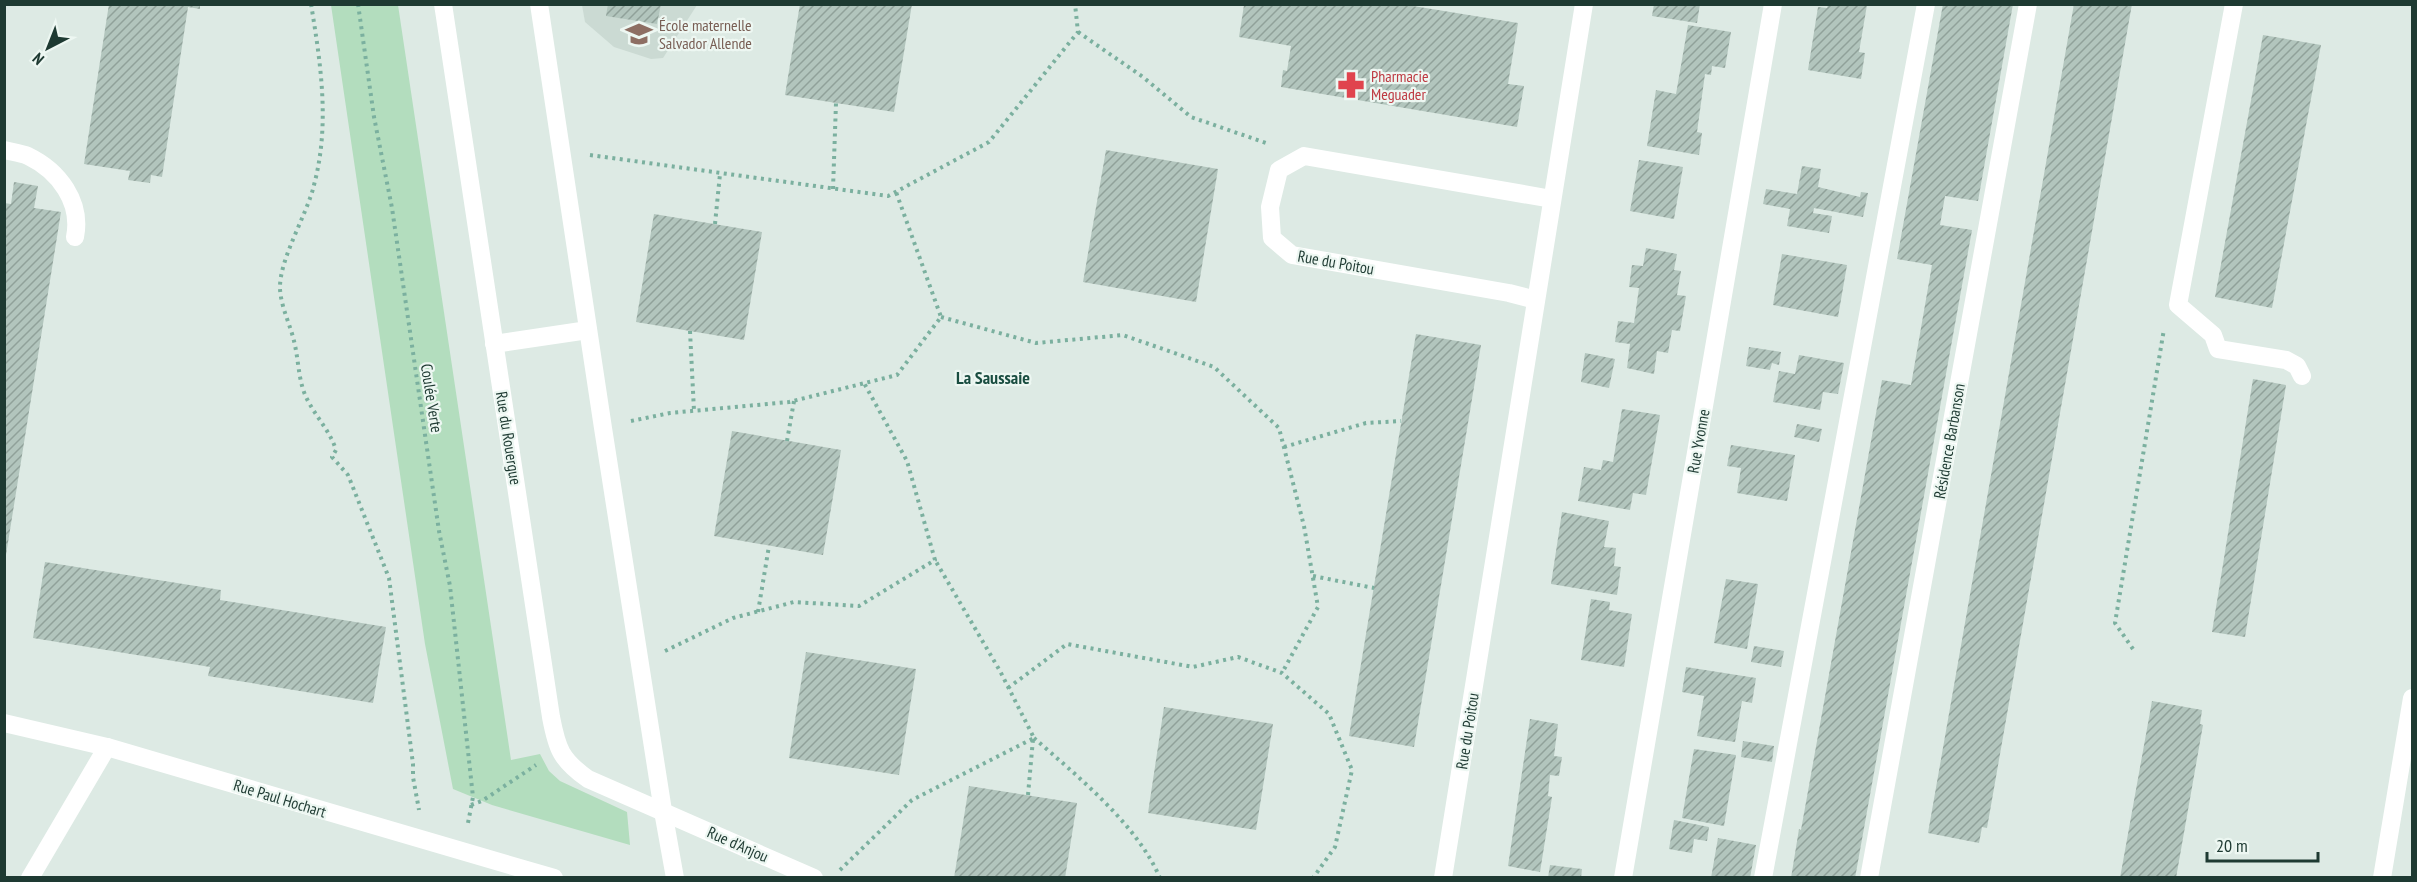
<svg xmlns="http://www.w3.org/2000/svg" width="2417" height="882" font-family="'PT Sans Narrow',sans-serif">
<defs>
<pattern id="building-hatch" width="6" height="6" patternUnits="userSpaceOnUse" patternTransform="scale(1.5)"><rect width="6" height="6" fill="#b2c5bd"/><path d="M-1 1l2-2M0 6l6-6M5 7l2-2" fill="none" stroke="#90a19a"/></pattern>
</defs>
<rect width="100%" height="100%" fill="#ddeae4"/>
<!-- built -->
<path fill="#cbdad3" d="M582,5H697L663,58L651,59L614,47L585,22Z"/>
<!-- park -->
<path fill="#b3ddbe" d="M331,5H398L511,760L540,754L549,771L560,781L627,812L630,845L492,805L453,789L425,644Z"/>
<!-- building -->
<g fill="url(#building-hatch)">
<path d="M109,4H200V9L188,7L162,177L151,175L150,183L128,180L130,171L84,164Z"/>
<path d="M608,4H661L657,24L606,16Z"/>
<path d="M800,4H912L894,112L785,95Z"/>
<path d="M1654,4H1700L1697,23L1652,16Z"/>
<path d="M1943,4H2013L1978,201L1945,196L1940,225L1972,230L1855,878H1791L1799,829L1801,830L1882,380L1911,385L1932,265L1897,259Z"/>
<path d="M2074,4H2132L1987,828L1982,827L1979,843L1928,833Z"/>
<path d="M1244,5H1407L1518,23L1508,84L1524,86L1517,127L1281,87L1283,70L1287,71L1291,46L1239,37Z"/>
<path d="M1828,5H1867L1859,52L1865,53L1861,79L1808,70L1818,7L1827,8Z"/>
<path d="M1688,25L1731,32L1725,68L1712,66L1711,75L1705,74L1697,132L1702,133L1699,155L1647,146L1656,90L1676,94Z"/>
<path d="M2263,35L2321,45L2272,308L2215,297Z"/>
<path d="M1106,150L1218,169L1196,302L1083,282Z"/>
<path d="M1639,160L1683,167L1674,219L1630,211Z"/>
<path d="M1802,166L1821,169L1818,187L1860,197L1861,192L1868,193L1863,217L1814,208L1813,213L1832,216L1829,233L1787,226L1790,209L1763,204L1766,189L1797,194Z"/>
<path d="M14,182L38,186L34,208L61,212L6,555L4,203L11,204Z"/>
<path d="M654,214L762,232L744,340L636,322Z"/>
<path d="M1646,248L1677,254L1674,270L1681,271L1677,295L1686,296L1680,331L1672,330L1668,353L1657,351L1654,374L1627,368L1630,344L1615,342L1618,321L1634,323L1639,288L1629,287L1632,265L1643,266Z"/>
<path d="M1782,254L1847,265L1838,317L1773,305Z"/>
<path d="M1416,334L1481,345L1414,747L1349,736Z"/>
<path d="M1749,347L1781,352L1779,365L1772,363L1770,370L1746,366Z"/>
<path d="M1585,353L1615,359L1609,388L1581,382Z"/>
<path d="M1799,355L1844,363L1838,394L1823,392L1820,410L1773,402L1779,371L1795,374Z"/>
<path d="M2253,379L2286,385L2245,637L2212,632Z"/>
<path d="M1622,409L1660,415L1646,495L1633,493L1630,510L1578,501L1584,467L1601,470L1603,460L1613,462Z"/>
<path d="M1797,424L1822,429L1819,442L1794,437Z"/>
<path d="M732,431L841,450L823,555L714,536Z"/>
<path d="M1731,445L1795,455L1787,501L1737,493L1741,468L1727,466Z"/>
<path d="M1562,512L1609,521L1604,547L1616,548L1614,566L1621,567L1617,595L1551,584Z"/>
<path d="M45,562L221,590L220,600L386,627L373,703L208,676L210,667L33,638Z"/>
<path d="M1726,579L1758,584L1747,649L1714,643Z"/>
<path d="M1591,599L1610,602L1609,610L1632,614L1624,667L1581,660Z"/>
<path d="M1754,646L1784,651L1781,667L1751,662Z"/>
<path d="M806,652L916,669L899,775L789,758Z"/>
<path d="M1686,667L1756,678L1752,703L1742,701L1735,742L1697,736L1704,696L1682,692Z"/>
<path d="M2152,701L2202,710L2200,724L2203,725L2176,878H2120Z"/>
<path d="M1164,707L1273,724L1256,830L1148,813Z"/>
<path d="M1530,719L1558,724L1554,756L1562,757L1559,776L1550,775L1548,796L1552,797L1540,872L1508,866Z"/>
<path d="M1743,741L1774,746L1772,762L1741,757Z"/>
<path d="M1694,749L1736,755L1724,826L1682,818Z"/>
<path d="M969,786L1077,803L1065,878H954Z"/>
<path d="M1674,820L1709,827L1707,841L1694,839L1692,853L1669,849Z"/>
<path d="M1718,838L1756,845L1750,878H1711Z"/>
<path d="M1550,865L1582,869L1581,878H1548Z"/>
</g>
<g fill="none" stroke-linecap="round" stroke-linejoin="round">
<!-- path -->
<g stroke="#7bb09f" stroke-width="4" stroke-dasharray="3 4.5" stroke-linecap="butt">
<path d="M311,4C321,65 330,125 314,185C307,215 279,259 280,289C281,307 290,324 294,341C299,361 298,381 307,399C316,417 330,431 336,450L332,457L348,475L389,578L413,764V777L419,810"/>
<path d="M358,4L374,117L392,208L439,531L450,586L473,797L468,823"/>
<path d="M1078,32L1143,77L1191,117L1269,144"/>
<path d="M590,155L888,196L989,142L1078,32L1075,4"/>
<path d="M833,189L836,103"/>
<path d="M715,224L720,174"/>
<path d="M941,317L1036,343L1123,335L1214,367L1279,428L1304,526L1318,607L1282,673"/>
<path d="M690,331L694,411"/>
<path d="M631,421L670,413L789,402L897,375L941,317L896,192"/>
<path d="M787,441L794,401"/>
<path d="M1284,447L1366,423L1401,421"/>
<path d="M1313,576L1374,588"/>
<path d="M758,612L769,546"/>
<path d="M2133,649L2115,623L2164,329"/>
<path d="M665,651L733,618L794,602L859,606L935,560L907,461L864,383"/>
<path d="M1008,688L1067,644L1193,667L1238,657L1282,673L1329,714L1352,770L1335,847L1313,878"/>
<path d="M1034,738C1077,776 1137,824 1160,878"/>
<path d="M1028,795L1033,739"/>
<path d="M471,805L482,801L536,765"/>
<path d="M840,870L912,800L1034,738L1000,671L935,560"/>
</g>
<!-- service -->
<g stroke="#fff" stroke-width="18">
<path d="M2234,4L2178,305L2213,335L2218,349L2286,360L2297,366L2302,376"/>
<path d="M4,150C12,152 21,153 28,156C59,171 82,202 75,237"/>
<path d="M1536,300L1509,293L1292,255L1272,238L1270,207L1279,170L1304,156L1552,199"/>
<path d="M30,878L107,747"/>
<path d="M1763,878L1926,4"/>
<path d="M1869,878L2028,4"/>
</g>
<!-- minor -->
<g stroke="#fff" stroke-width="18">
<path d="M443,4L551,717C557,749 561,760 588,779L814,878"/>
<path d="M539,4L603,428L663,811L675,878"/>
<path d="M494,344L588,330"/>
<path d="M4,723L107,747L554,878"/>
<path d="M1443,878L1584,4"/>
<path d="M1623,878L1773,4"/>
<path d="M2382,878L2412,698"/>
</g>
</g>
<!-- icons -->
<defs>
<symbol id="school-bare" viewBox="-9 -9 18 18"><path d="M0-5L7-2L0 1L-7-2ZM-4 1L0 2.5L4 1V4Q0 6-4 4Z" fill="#8d6e63" stroke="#edf7f2" stroke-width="2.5" paint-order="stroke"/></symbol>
<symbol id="pharmacy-bare" viewBox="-9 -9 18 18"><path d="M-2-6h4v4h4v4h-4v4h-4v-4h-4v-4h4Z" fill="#e0444e" stroke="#edf7f2" stroke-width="2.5" paint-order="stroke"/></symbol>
</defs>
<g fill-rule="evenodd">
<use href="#school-bare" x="620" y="15" width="38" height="38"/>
<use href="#pharmacy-bare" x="1332" y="66" width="38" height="38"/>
</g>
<g text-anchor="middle" stroke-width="4.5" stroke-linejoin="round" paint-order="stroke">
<!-- education labels -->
<g font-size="16" fill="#785e54" stroke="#edf7f2" text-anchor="start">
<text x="659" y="31">École maternelle<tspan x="659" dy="18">Salvador Allende</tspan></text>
</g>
<!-- health labels -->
<g font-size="16" fill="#be3a42" stroke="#edf7f2" text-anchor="start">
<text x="1371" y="82">Pharmacie<tspan x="1371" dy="18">Meguader</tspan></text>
</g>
<!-- street labels -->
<g font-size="16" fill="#1e3a32" stroke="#edf7f2">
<text transform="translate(1336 262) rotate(10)" y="6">Rue du Poitou</text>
<text transform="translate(432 398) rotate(81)" y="6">Coulée Verte</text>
<text transform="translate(509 438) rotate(81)" y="6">Rue du Rouergue</text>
<text transform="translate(1698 441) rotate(-80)" y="6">Rue Yvonne</text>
<text transform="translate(1949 441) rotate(-80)" y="6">Résidence Barbanson</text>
<text transform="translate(1467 731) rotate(-81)" y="6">Rue du Poitou</text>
<text transform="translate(280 798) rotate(17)" y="6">Rue Paul Hochart</text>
<text transform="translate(738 844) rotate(24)" y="6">Rue d'Anjou</text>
</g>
<!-- neighbourhood labels -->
<g font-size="18" font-weight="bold" fill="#194d40" stroke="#edf7f2">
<text x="993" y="384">La Saussaie</text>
</g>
</g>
<!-- border -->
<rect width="2417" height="882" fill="none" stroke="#1e3a32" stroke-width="12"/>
<!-- north arrow -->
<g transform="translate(48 48) rotate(222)" stroke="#edf7f2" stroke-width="4.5" paint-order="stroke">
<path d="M0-4.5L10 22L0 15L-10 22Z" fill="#1e3a32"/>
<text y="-9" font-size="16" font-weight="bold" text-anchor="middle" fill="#1e3a32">N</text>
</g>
<!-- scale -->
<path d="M2207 852v9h111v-9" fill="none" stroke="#1e3a32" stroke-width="3"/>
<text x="2216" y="852" font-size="18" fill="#1e3a32" stroke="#edf7f2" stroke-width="4.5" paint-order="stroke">20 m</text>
</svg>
